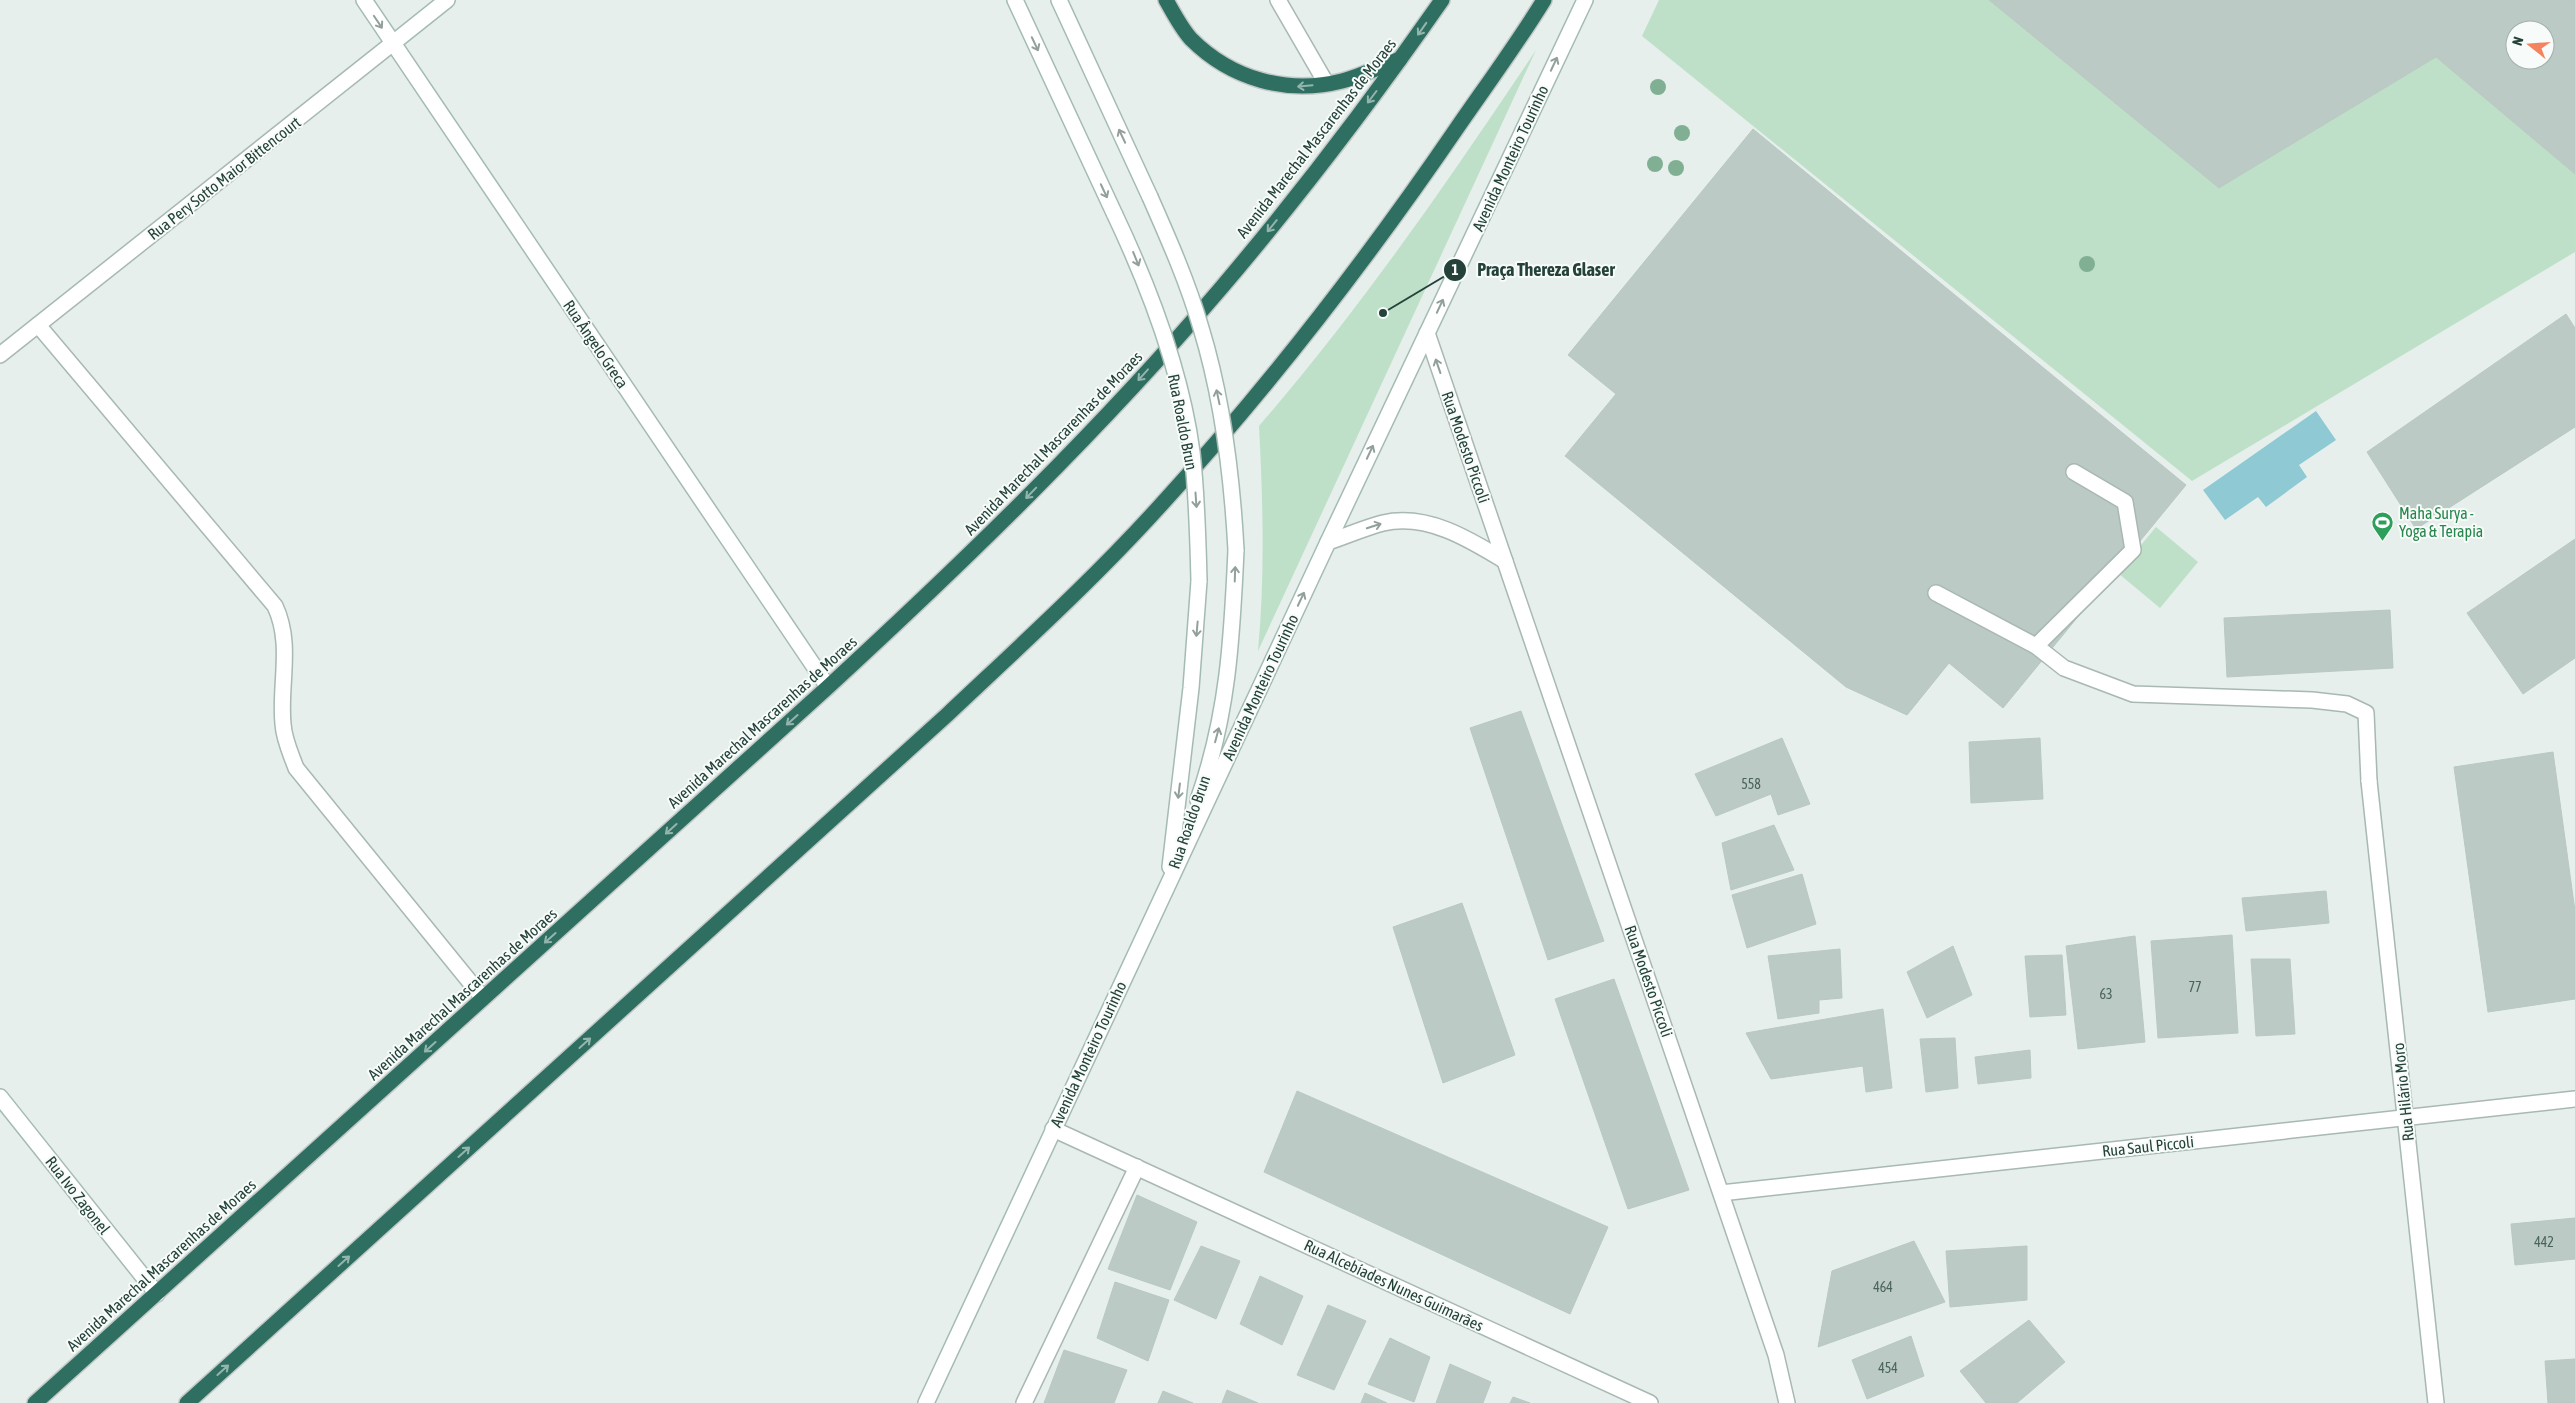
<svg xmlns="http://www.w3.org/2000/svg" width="2575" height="1403" font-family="'Asap Condensed',sans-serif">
<rect width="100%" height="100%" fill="#e6efeb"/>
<!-- green -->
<g fill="#bfe0c8">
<path d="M1659,0H1989L2219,188L2436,57L2575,174V252L2192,481L1642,36Z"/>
<path d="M1536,50L1258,651C1265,576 1263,502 1259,426C1361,308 1449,180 1536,50Z"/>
<path d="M2156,527L2198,562L2160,608L2118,573Z"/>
</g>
<!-- water -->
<path fill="#8ec9d4" d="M2316,411L2336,440L2299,465L2307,477L2266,507L2258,497L2225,520L2203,490Z"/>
<!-- building -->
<g fill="#bbcac4" stroke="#b8c9c2" fill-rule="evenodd">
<path d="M1989,0H2575V174L2436,57L2219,188ZM2515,30H2545V60H2515Z"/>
<path d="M1753,129L2186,485L2003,708L1949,663L1907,715L1846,687L1565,456L1616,394L1568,355Z"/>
<path d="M2566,314L2575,328V427L2416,529L2367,452Z"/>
<path d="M2575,539V658L2523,694L2467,613Z"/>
<path d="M2390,610L2393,668L2227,677L2224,618Z"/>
<path d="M1521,711L1604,941L1548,960L1470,728Z"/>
<path d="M1782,738L1810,804L1778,815L1771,794L1716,816L1695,774Z"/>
<path d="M2040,738L2043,799L1971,803L1969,742Z"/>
<path d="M2553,752L2575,911V999L2488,1012L2454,767Z"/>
<path d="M1774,825L1794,870L1731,890L1722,843Z"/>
<path d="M1802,874L1816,924L1747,948L1732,895Z"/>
<path d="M2326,891L2329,923L2246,931L2242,898Z"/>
<path d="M1462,903L1515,1055L1443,1083L1393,927Z"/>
<path d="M2232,935L2238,1033L2158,1038L2151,941Z"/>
<path d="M2135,936L2145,1042L2078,1049L2066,946Z"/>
<path d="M1953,946L1972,995L1927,1018L1907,972Z"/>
<path d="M1840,949L1842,998L1819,1000V1013L1778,1019L1768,956Z"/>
<path d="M2062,955L2066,1015L2030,1017L2025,956Z"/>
<path d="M2251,959H2290L2295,1034L2256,1036Z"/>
<path d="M1614,979L1689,1190L1628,1209L1555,999Z"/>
<path d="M1883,1009L1892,1088L1866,1092L1863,1066L1771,1079L1746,1033Z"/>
<path d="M1955,1038L1958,1088L1926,1092L1920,1039Z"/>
<path d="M2030,1050L2031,1078L1978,1084L1975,1057Z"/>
<path d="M1297,1091L1608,1227L1570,1314L1264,1172Z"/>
<path d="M1137,1195L1197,1222L1170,1290L1108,1269Z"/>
<path d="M2575,1218V1259L2515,1265L2511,1224Z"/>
<path d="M1914,1241L1945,1302L1818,1347L1832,1271Z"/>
<path d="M1201,1246L1240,1261L1216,1319L1174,1300Z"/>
<path d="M2027,1246V1300L1950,1307L1946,1251Z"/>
<path d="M1260,1276L1303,1296L1282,1345L1240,1324Z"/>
<path d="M1115,1282L1169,1300L1148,1361L1097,1338Z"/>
<path d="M1328,1305L1366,1321L1334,1390L1297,1375Z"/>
<path d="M2029,1320L2065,1362L2017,1403H1986L1960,1371Z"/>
<path d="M1911,1336L1924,1376L1867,1399L1852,1360Z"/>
<path d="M1390,1338L1430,1357L1414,1402L1368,1384Z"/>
<path d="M1064,1350L1127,1370L1114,1403H1044Z"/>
<path d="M2575,1359V1403H2548L2545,1361Z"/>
<path d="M1450,1364L1491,1382L1483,1403H1436Z"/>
<path d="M1227,1390L1258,1403H1222Z"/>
<path d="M1163,1391L1193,1403H1158Z"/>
<path d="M1365,1393L1387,1403H1361Z"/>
<path d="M1513,1397L1530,1403H1510Z"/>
</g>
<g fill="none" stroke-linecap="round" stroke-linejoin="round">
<defs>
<g id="lane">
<path d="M1278,0L1326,83"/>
<path d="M1936,593L2036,646L2064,668L2133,694L2312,700L2347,704L2366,713L2369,781"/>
<path d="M2036,646L2133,550L2125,502L2074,472"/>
</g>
<g id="street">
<path d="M38,325L275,606C293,644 279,685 283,724C284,740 291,754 296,768L483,998"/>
<path d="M1427,333L1776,1355L1787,1403"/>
<path d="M0,355L393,43"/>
<path d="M1328,542C1346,536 1364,528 1383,523C1427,513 1469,539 1505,561"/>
<path d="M2369,781L2436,1403"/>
<path d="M1053,1129L1650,1403"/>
<path d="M1721,1193L2575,1099"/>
<path d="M1024,1403L1137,1167"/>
</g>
<g id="secondary">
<path d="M364,0L828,687"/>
<path d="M1015,0L1115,215"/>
<path d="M1059,0L1150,197"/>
<path d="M393,43L447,0"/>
<path d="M1198,800C1228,715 1232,639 1236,550"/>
<path d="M1170,867L1191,688L1199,581"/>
<path d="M0,1097L157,1294"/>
<path d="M926,1403L1328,542L1585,0"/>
</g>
<g id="highway">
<path d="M1166,0C1173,12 1181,28 1191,39C1231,79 1287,95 1342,81C1362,76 1381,66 1400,59"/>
<path d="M35,1403L828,687C966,560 1100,430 1222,287C1300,195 1373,99 1442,0"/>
<path d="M187,1403L948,714C1019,647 1093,580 1159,507C1268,388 1366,261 1457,128C1486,86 1517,44 1544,0"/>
</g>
</defs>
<!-- lane casing -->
<use href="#lane" stroke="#a8b8b2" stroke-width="18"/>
<!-- street casing -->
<use href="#street" stroke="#a8b8b2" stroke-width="18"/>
<!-- secondary casing -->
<use href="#secondary" stroke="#a4bbb3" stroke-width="18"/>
<!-- highway casing -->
<use href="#highway" stroke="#c2cac8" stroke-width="18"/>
<!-- lane -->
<use href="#lane" stroke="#fff" stroke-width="15"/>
<!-- street -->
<use href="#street" stroke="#fff" stroke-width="15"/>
<!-- secondary -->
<use href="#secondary" stroke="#fff" stroke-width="15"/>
<!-- highway -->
<use href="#highway" stroke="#2f6f62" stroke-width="15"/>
<defs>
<g id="secondary-bridge">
<path d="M1150,197C1169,240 1188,283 1201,328C1223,400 1232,475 1236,550"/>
<path d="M1115,215C1150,289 1181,370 1192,452C1197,495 1198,538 1199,581"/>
</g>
</defs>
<!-- secondary-bridge casing -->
<use href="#secondary-bridge" stroke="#a4bbb3" stroke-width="18" stroke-linecap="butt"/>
<!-- secondary-bridge -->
<use href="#secondary-bridge" stroke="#fff" stroke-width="15"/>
</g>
<!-- trees -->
<g fill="#80af93">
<circle cx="1658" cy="87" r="8"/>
<circle cx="1682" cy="133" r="8"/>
<circle cx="1655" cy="164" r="8"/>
<circle cx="1676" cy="168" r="8"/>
<circle cx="2087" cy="264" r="8"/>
</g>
<!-- one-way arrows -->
<defs><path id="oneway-shaft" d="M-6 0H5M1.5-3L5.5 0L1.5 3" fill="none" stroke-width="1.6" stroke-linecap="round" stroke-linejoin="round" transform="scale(1.25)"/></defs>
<g stroke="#92a09c">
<use href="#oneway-shaft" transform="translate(378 22) rotate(56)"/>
<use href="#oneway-shaft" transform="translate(1035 44) rotate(65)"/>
<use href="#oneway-shaft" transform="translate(1554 64) rotate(-65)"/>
<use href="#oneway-shaft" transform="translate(1122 136) rotate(-115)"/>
<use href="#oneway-shaft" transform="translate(1104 191) rotate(65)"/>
<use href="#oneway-shaft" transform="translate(1136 259) rotate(68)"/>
<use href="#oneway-shaft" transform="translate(1440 306) rotate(-65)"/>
<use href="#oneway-shaft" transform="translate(1438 366) rotate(-109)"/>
<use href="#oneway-shaft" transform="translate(1218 397) rotate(-102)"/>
<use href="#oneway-shaft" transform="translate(1370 452) rotate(-65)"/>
<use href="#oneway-shaft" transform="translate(1196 500) rotate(86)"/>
<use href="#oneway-shaft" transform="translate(1374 526) rotate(-18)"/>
<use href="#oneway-shaft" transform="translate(1235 574) rotate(-88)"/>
<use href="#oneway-shaft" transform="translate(1301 599) rotate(-65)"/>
<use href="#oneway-shaft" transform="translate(1197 629) rotate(95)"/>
<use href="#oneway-shaft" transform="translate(1217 735) rotate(-75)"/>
<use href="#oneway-shaft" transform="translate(1179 791) rotate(97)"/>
</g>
<g stroke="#93b5ae">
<use href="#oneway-shaft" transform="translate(1422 29) rotate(125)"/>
<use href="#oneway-shaft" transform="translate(1305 86) rotate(175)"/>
<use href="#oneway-shaft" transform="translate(1372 97) rotate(127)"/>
<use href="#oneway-shaft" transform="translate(1272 226) rotate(129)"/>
<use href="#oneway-shaft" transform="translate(1143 375) rotate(132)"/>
<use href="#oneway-shaft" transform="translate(1031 493) rotate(134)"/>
<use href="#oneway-shaft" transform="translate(792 720) rotate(138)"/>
<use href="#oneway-shaft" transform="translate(671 829) rotate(138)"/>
<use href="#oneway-shaft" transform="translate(550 938) rotate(138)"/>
<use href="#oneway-shaft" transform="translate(585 1043) rotate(-42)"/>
<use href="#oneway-shaft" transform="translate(430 1047) rotate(138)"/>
<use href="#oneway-shaft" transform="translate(464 1152) rotate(-42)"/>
<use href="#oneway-shaft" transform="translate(344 1261) rotate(-42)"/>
<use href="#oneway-shaft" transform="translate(223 1370) rotate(-42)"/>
</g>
<!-- icons -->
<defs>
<symbol id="stadium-pin" viewBox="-11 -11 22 30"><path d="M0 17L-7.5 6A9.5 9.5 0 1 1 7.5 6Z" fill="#2e9e5b" stroke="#f7fbf9"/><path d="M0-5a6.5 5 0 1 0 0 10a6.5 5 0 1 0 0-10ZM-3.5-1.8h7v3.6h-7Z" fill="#fff"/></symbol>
</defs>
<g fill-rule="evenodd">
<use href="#stadium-pin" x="2370" y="510" width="25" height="34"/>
</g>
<g text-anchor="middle" stroke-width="4" stroke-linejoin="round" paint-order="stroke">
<!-- number labels -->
<g font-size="14" fill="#4a645c">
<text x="1751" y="789">558</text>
<text x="2195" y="992">77</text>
<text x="2106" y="999">63</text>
<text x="2544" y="1247">442</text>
<text x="1883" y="1292">464</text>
<text x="1888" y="1373">454</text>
</g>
<!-- street labels -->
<g font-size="16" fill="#24423a" stroke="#f7fbf9">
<text transform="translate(1316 138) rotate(-52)" y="6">Avenida Marechal Mascarenhas de Moraes</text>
<text transform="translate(1510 158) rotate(-65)" y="6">Avenida Monteiro Tourinho</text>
<text transform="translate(224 178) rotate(-38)" y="6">Rua Pery Sotto Maior Bittencourt</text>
<text transform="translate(596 344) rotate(56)" y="6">Rua Ângelo Greca</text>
<text transform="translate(1183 422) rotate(79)" y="6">Rua Roaldo Brun</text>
<text transform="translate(1053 443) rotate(-46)" y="6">Avenida Marechal Mascarenhas de Moraes</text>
<text transform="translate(1466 447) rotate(71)" y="6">Rua Modesto Piccoli</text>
<text transform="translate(1260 687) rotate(-65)" y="6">Avenida Monteiro Tourinho</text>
<text transform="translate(762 722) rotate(-42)" y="6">Avenida Marechal Mascarenhas de Moraes</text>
<text transform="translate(1189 822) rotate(-71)" y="6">Rua Roaldo Brun</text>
<text transform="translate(1649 981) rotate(71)" y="6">Rua Modesto Piccoli</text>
<text transform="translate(462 994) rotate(-42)" y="6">Avenida Marechal Mascarenhas de Moraes</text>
<text transform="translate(1088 1054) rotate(-65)" y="6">Avenida Monteiro Tourinho</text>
<text transform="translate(2403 1092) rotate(-96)" y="6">Rua Hilário Moro</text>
<text transform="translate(2148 1146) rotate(-6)" y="6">Rua Saul Piccoli</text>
<text transform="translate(78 1195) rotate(52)" y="6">Rua Ivo Zagonel</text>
<text transform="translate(161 1265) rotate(-42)" y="6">Avenida Marechal Mascarenhas de Moraes</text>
<text transform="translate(1394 1285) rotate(25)" y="6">Rua Alcebíades Nunes Guimarães</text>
</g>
<!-- leisure labels -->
<g font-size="16" fill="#27864d" stroke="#f7fbf9" text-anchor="start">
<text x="2399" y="519">Maha Surya -<tspan x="2399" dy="18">Yoga &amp; Terapia</tspan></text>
</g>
</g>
<!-- callouts -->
<path fill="none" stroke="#24423a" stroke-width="2" d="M1383 313L1455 270"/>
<g fill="#24423a" stroke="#f7fbf9" stroke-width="2">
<circle cx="1383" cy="313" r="5"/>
<circle cx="1455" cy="270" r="12"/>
</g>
<g font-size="15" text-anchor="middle" font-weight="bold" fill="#fff">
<text x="1455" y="275">1</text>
</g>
<g font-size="18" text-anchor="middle" font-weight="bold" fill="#24423a" stroke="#f7fbf9" stroke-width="4" stroke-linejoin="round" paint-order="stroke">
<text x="1546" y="276">Praça Thereza Glaser</text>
</g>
<!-- north arrow -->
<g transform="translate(2530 45) rotate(287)"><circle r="24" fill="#f7fbf9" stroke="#a3b1ad"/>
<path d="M0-4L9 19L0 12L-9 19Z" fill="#f4845f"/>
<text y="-8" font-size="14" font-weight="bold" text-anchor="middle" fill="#24423a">N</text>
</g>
</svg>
